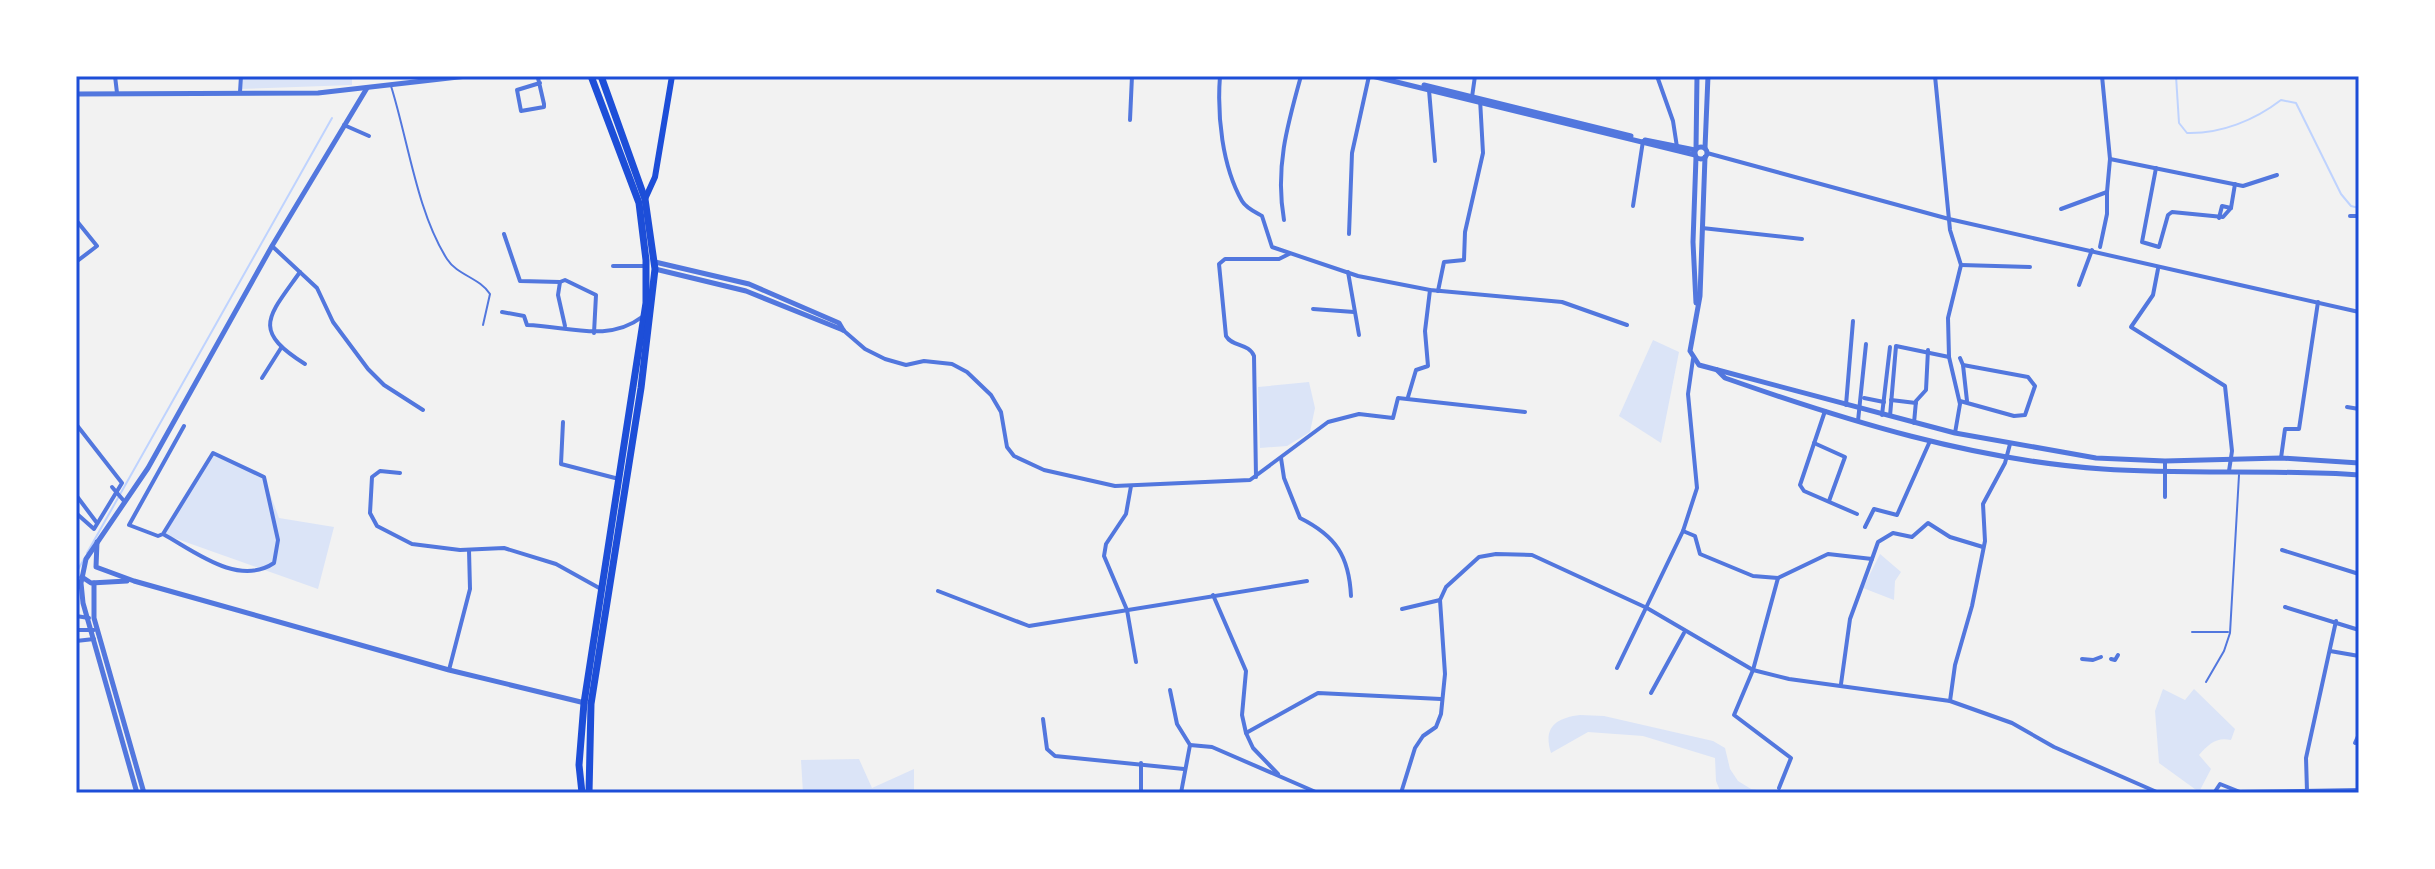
<svg xmlns="http://www.w3.org/2000/svg" width="2435" height="869" font-family="'PT Sans Narrow',sans-serif">
<rect width="100%" height="100%" fill="#f2f2f2"/>
<!-- green -->
<g fill="#dbe4f7">
<path d="M240,76H352V85L239,89Z"/>
<path d="M1653,340L1679,352L1661,443L1619,416Z"/>
<path d="M1309,382L1315,408L1310,432L1287,446L1260,448L1258,387Z"/>
<path d="M213,453L264,477L279,518L334,527L318,589L163,534Z"/>
<path d="M1880,554L1901,572L1895,581L1894,600L1863,588Z"/>
<path d="M2163,689L2185,700L2194,689L2235,729L2231,740C2216,737 2209,744 2199,755L2211,769L2199,792L2159,763L2155,711Z"/>
<path d="M1580,715L1604,716L1713,741L1725,748L1730,769L1738,781L1751,789L1775,793H1721L1716,781L1715,758L1643,736L1588,732L1551,753C1543,728 1555,718 1580,715Z"/>
<path d="M859,759L872,788L914,769V793H803L801,760Z"/>
</g>
<g fill="none" stroke-linecap="round" stroke-linejoin="round">
<!-- stream -->
<g stroke="#bfd3fe" stroke-width="2">
<path d="M2176,76L2179,123L2187,133C2221,134 2255,120 2281,100L2296,103L2341,194L2351,206L2359,208"/>
<path d="M87,553L332,118"/>
<path d="M76,573L84,559"/>
</g>
<!-- service -->
<g stroke="#5277de" stroke-width="2">
<path d="M391,86C408,140 417,212 447,259C457,275 480,278 490,294L483,325"/>
<path d="M2192,632H2228"/>
<path d="M2206,682L2224,651L2230,633L2239,475"/>
</g>
<!-- minor -->
<g stroke="#5277de" stroke-width="4">
<path d="M115,76L117,93"/>
<path d="M538,76V78L544,104V107L521,111L517,90L540,83"/>
<path d="M1220,76C1217,115 1222,166 1242,201C1246,208 1255,212 1262,216L1272,247L1358,276L1430,290L1562,302L1627,325"/>
<path d="M1657,76L1673,121L1677,147"/>
<path d="M1935,76L1950,230L1961,265L1948,318L1949,357L1960,404L1955,433"/>
<path d="M1429,90L1435,161"/>
<path d="M240,92L241,76"/>
<path d="M1472,97L1475,76"/>
<path d="M1130,120L1132,76"/>
<path d="M344,125L369,136"/>
<path d="M1707,153L1949,219L2359,312"/>
<path d="M2110,159L2243,186L2277,175"/>
<path d="M2156,168L2142,242L2159,247L2168,215L2172,212L2223,217L2231,208L2235,184"/>
<path d="M1633,206L1643,141"/>
<path d="M2061,209L2107,192L2110,159L2102,76"/>
<path d="M2350,216H2359"/>
<path d="M2219,218L2222,206L2231,208"/>
<path d="M76,220L97,246L76,262"/>
<path d="M1284,220C1275,168 1287,126 1301,76"/>
<path d="M1702,228L1802,239"/>
<path d="M504,234L520,281L560,282"/>
<path d="M1349,234L1352,153L1369,76"/>
<path d="M272,246L317,288L333,322L368,369L384,385L423,410"/>
<path d="M2100,247L2107,214V192"/>
<path d="M1961,265L2030,267"/>
<path d="M613,266H646"/>
<path d="M2158,269L2153,295L2131,327L2225,386L2232,451L2229,471"/>
<path d="M300,272C268,317 251,330 305,364"/>
<path d="M1348,272L1359,335"/>
<path d="M2079,285L2092,250"/>
<path d="M1438,291L1444,262L1464,260L1465,232L1483,153L1480,99"/>
<path d="M1313,309L1354,312"/>
<path d="M502,312L524,316L527,325C567,326 608,343 642,317"/>
<path d="M565,326L558,295L560,282L565,280L596,295L594,333"/>
<path d="M843,330L865,349L885,359L906,365L924,361L952,364L967,372L991,395L1001,412L1007,447L1014,456L1044,470L1115,486L1250,480L1328,422L1359,414L1393,418L1398,398L1525,412"/>
<path d="M1960,358L1963,365L2028,377L2035,386L2025,415L2014,416L1960,401"/>
<path d="M1963,365L1967,401"/>
<path d="M262,378L281,348"/>
<path d="M1408,397L1416,370L1428,366L1425,331L1430,290"/>
<path d="M1864,398L1884,402"/>
<path d="M1891,400L1916,403"/>
<path d="M1846,405L1853,321"/>
<path d="M2347,407L2359,409"/>
<path d="M1825,411L1800,485L1804,491L1857,514"/>
<path d="M1882,415L1890,347"/>
<path d="M1890,416L1896,346L1949,357"/>
<path d="M1858,421L1866,344"/>
<path d="M563,422L561,464L619,479"/>
<path d="M1914,423L1916,401L1926,390L1928,350"/>
<path d="M76,424L122,483L94,529L76,513"/>
<path d="M1814,443L1845,457L1829,501"/>
<path d="M1281,458L1284,478L1300,518C1336,536 1349,556 1351,596"/>
<path d="M2281,458L2285,429H2299L2318,302"/>
<path d="M400,473L380,471L372,477L370,513L377,526L412,544L460,550L504,548L556,564L601,589"/>
<path d="M1256,477L1254,356C1249,343 1232,347 1226,336L1219,264L1225,259H1279L1289,254"/>
<path d="M1131,486L1126,514L1106,544L1104,556L1127,610L1136,662"/>
<path d="M112,487L124,501"/>
<path d="M76,495L97,523"/>
<path d="M2165,497V461"/>
<path d="M1865,527L1874,509L1897,515L1930,441"/>
<path d="M1683,531L1695,536L1700,554L1753,576L1778,578L1828,554L1872,559L1878,542L1893,533L1912,537L1928,523L1950,537L1983,547"/>
<path d="M163,534L213,453L264,477L278,540L274,563C238,587 194,551 163,534L158,536L129,525L184,426"/>
<path d="M2282,550L2359,574"/>
<path d="M1778,578L1753,670L1734,715L1791,758L1779,788"/>
<path d="M938,591L1029,626L1307,581"/>
<path d="M1213,595L1246,671L1242,715L1246,733L1253,748L1278,774"/>
<path d="M2285,607L2359,630"/>
<path d="M1402,609L1440,600"/>
<path d="M76,616L89,618"/>
<path d="M76,630H94"/>
<path d="M76,641L94,639"/>
<path d="M2330,651L2359,656"/>
<path d="M2082,659L2093,660L2101,657"/>
<path d="M2111,659L2115,660L2118,655"/>
<path d="M1617,668L1683,531L1697,488L1688,394L1693,359"/>
<path d="M449,670L470,589L469,550"/>
<path d="M1841,684L1850,619L1872,559"/>
<path d="M1170,690L1177,724L1190,745"/>
<path d="M1651,693L1684,633"/>
<path d="M1950,701L1955,665L1972,606L1985,541L1983,504L2005,463L2010,444"/>
<path d="M1043,719L1047,749L1055,756L1184,769"/>
<path d="M1246,733L1318,693L1441,699"/>
<path d="M2355,743L2359,734"/>
<path d="M2307,791L2306,758L2336,621"/>
<path d="M1141,793V763"/>
<path d="M1181,793L1190,745L1212,747L1318,793"/>
<path d="M1401,793L1415,748L1423,736L1436,727L1441,714L1445,674L1440,600L1446,587L1479,557L1496,554L1532,555L1647,608L1753,670L1789,679L1950,701L2012,723L2054,747L2159,793"/>
<path d="M2214,793L2220,784L2240,792L2359,790"/>
</g>
<!-- tertiary -->
<g stroke="#5277de" stroke-width="5">
<path d="M1372,76L1695,155"/>
<path d="M1424,85L1631,136"/>
<path d="M76,94L318,93L467,76"/>
<path d="M1645,140L1695,150"/>
<circle cx="1701" cy="153" r="6"/>
<path d="M1705,148L1708,76"/>
<path d="M1696,149L1697,76"/>
<path d="M1705,157L1700,296L1690,351L1699,365L1955,433L2096,458L2165,461L2281,458L2359,463"/>
<path d="M655,262L749,284L839,323L843,330"/>
<path d="M655,269L746,291L843,330"/>
<path d="M1696,303L1693,242L1696,157"/>
<path d="M1717,370L1725,378C1848,421 1973,460 2103,469C2188,475 2274,469 2359,475"/>
<path d="M97,542L96,567L134,581L449,670L585,703"/>
<path d="M82,577L91,583L127,581"/>
<path d="M94,583V618L144,793"/>
<path d="M137,793L83,603L81,583L86,559L148,468L272,246L367,88"/>
</g>
<!-- secondary -->
<path stroke="#1d4ed8" stroke-width="6" d="M645,199L655,177L672,76"/>
<!-- primary -->
<g stroke="#1d4ed8" stroke-width="7">
<path d="M582,793L579,765L584,703L646,303V260L639,203L591,76"/>
<path d="M589,793L591,704L641,388L655,269L645,199L601,76"/>
</g>
</g>
<!-- border -->
<rect width="2435" height="869" fill="none" stroke="#ffffff" stroke-width="156"/>
<rect x="78" y="78" width="2279" height="713" fill="none" stroke="#1d4ed8" stroke-width="3"/>
</svg>
